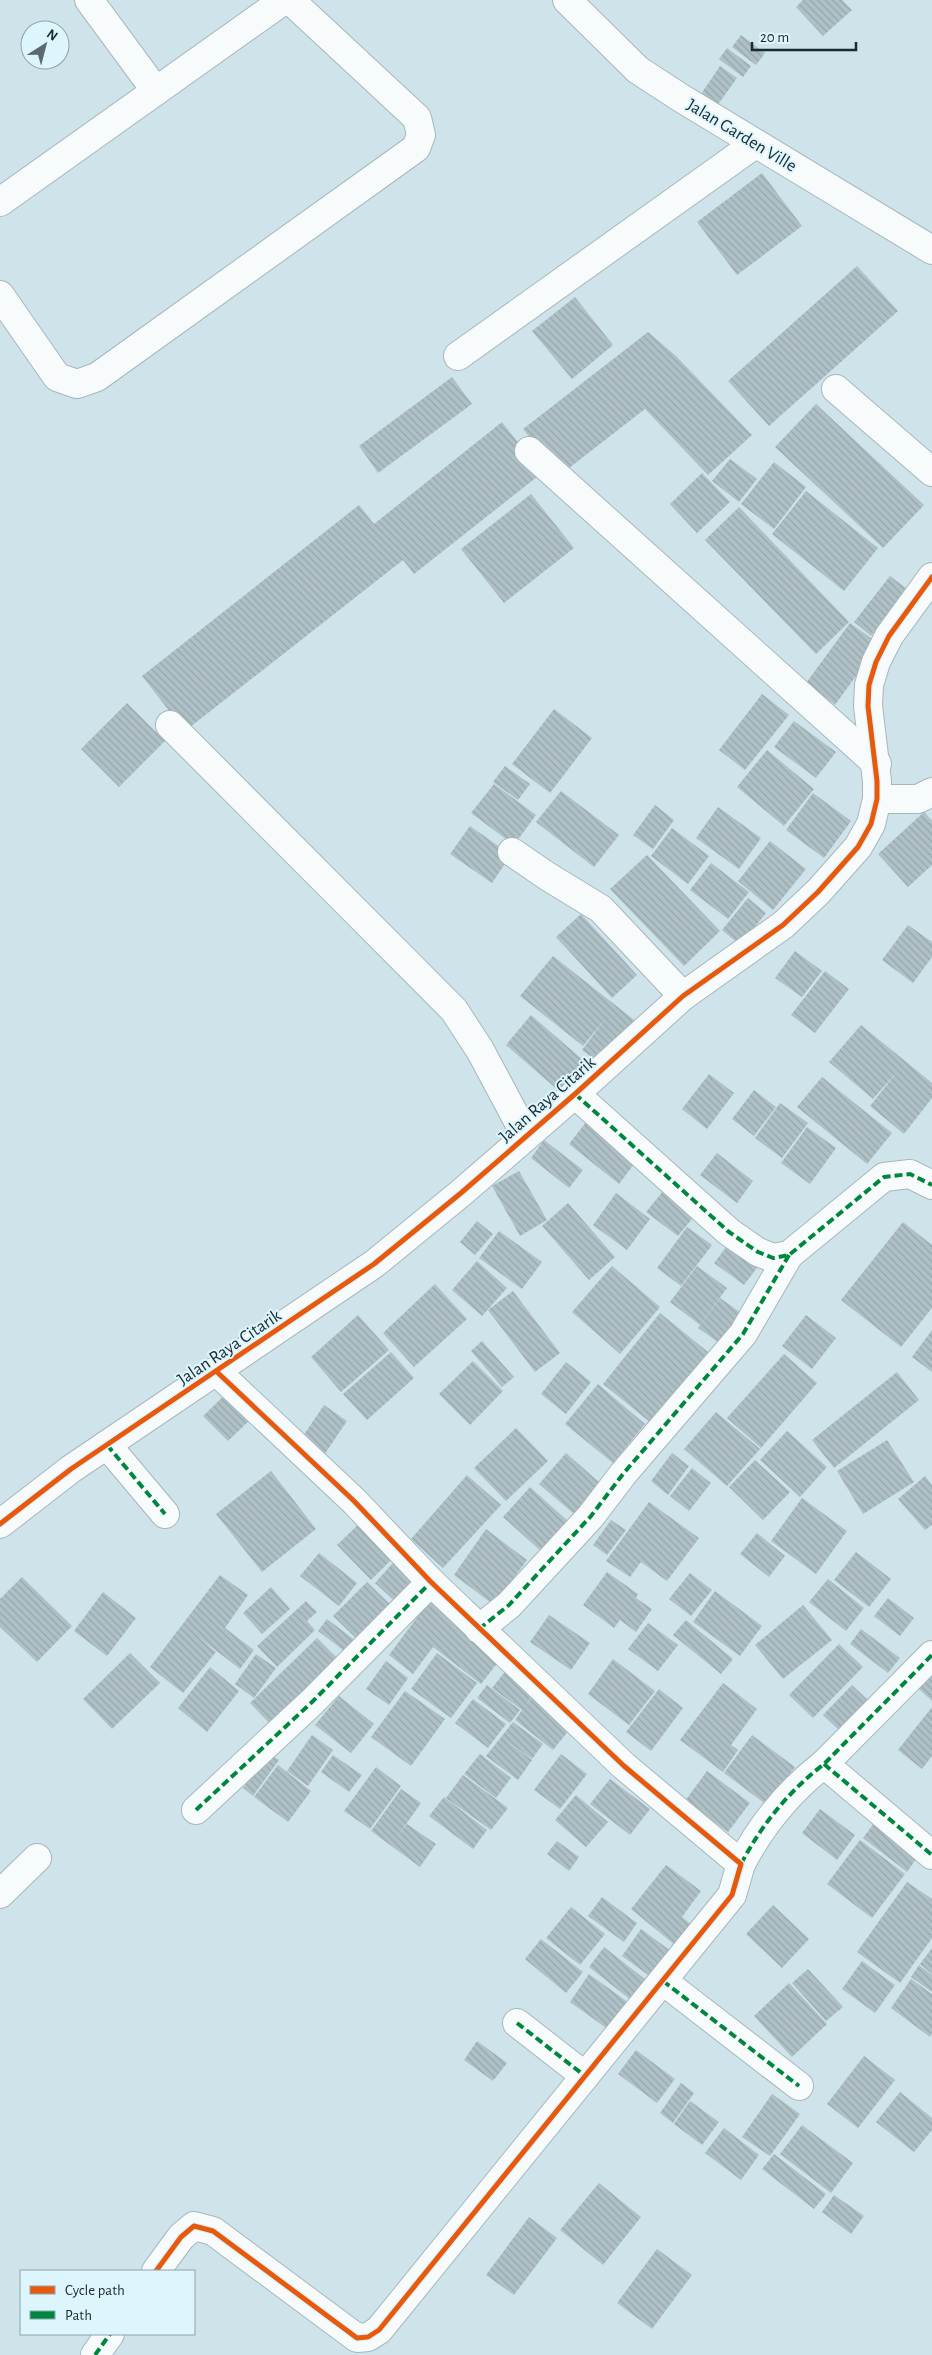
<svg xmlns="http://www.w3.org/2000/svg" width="932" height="2355" font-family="'Alegreya Sans',sans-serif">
<defs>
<pattern id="building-back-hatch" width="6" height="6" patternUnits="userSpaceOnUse" patternTransform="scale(1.25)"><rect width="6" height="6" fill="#afc1c6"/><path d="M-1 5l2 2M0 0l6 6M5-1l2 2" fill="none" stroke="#96a6aa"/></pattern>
</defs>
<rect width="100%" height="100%" fill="#cee4ea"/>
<!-- building -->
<g fill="url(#building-back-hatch)">
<path d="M803,0H842L852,10L823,36L796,7Z"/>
<path d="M741,35L765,53L756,65L732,47Z"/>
<path d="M727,48L751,66L743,77L719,59Z"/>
<path d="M720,66L737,78L717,106L701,94Z"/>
<path d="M762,173L802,226L737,275L697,222Z"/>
<path d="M857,266L898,311L769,426L728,381Z"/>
<path d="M575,297L613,345L572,379L532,331Z"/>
<path d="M648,332L676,356L752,435L708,475L645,409L560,475L523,429Z"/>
<path d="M452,377L472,404L378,473L359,446Z"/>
<path d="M816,404L924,505L883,548L775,447Z"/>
<path d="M502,422L542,473L414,574L403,560L185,731L142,676L359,505L374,524Z"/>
<path d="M730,459L757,479L739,502L712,481Z"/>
<path d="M774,462L806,487L774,529L741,504Z"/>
<path d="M702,473L730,502L697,533L670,504Z"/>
<path d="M806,491L878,548L844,591L772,534Z"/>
<path d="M531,494L574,548L504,603L461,549Z"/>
<path d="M739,507L849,622L816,654L705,540Z"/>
<path d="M890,576L907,589L871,636L854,622Z"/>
<path d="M850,623L879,644L835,705L806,683Z"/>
<path d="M762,694L789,715L745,770L719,750Z"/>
<path d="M127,703L165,741L119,787L81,749Z"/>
<path d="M554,709L592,738L550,793L512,764Z"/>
<path d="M794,721L836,752L816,778L774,747Z"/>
<path d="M767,750L814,789L784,826L737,787Z"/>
<path d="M505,766L530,784L518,800L493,782Z"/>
<path d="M494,784L536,815L514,845L471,813Z"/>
<path d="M561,791L619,835L594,867L536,822Z"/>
<path d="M813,793L851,821L824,858L786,830Z"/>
<path d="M655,805L674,820L653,849L633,835Z"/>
<path d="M718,807L761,838L739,869L696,838Z"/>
<path d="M924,812L932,821V865L908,887L878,854Z"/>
<path d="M470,826L511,855L492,883L450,854Z"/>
<path d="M672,828L709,856L688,884L651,856Z"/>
<path d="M770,841L806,869L773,910L738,881Z"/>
<path d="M647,855L720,931L684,966L610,889Z"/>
<path d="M711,863L749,892L728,919L690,890Z"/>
<path d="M748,898L766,913L740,945L722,930Z"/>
<path d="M581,914L637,975L612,998L556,937Z"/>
<path d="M908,925L932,942V957L913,983L882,960Z"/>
<path d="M795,951L822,971L802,997L775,978Z"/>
<path d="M553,956L638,1023L605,1067L582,1050L605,1019L583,1046L520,996Z"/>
<path d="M825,971L849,989L815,1033L791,1015Z"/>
<path d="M531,1015L591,1067L566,1097L506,1045Z"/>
<path d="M861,1025L932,1083V1098L904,1134L870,1106L897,1072L873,1099L829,1062Z"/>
<path d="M709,1074L734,1093L707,1129L682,1109Z"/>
<path d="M822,1077L892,1133L867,1164L797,1107Z"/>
<path d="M754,1090L776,1107L754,1136L732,1119Z"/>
<path d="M780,1103L808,1123L782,1158L755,1138Z"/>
<path d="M591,1116L641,1155L619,1184L569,1144Z"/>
<path d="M807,1127L836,1148L810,1184L781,1163Z"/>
<path d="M544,1140L583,1170L569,1188L531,1158Z"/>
<path d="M717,1153L753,1181L737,1203L700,1175Z"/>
<path d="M519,1171L547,1220L520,1236L492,1186Z"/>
<path d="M668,1185L700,1209L678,1236L646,1212Z"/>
<path d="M616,1193L650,1219L627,1250L593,1225Z"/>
<path d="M568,1203L615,1257L589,1280L542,1226Z"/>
<path d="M477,1221L493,1234L475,1255L460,1242Z"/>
<path d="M903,1222L932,1245V1308L901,1347L841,1300Z"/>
<path d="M687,1227L712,1245L681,1286L657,1268Z"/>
<path d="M499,1231L542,1262L522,1289L479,1258Z"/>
<path d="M730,1242L760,1264L744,1285L714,1263Z"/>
<path d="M477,1261L507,1288L482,1316L452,1290Z"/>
<path d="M612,1266L660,1307L620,1354L572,1312Z"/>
<path d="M697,1266L727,1288L700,1325L670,1302Z"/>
<path d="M435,1284L467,1319L414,1367L383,1333Z"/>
<path d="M513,1291L560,1353L535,1372L488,1310Z"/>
<path d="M720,1298L744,1315L722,1345L698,1328Z"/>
<path d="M660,1313L708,1352L651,1423L603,1384Z"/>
<path d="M358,1315L389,1350L341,1392L311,1357Z"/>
<path d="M806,1315L836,1338L812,1369L782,1346Z"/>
<path d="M932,1330V1372L912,1357Z"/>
<path d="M482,1341L514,1377L502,1387L471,1351Z"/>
<path d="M391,1352L414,1378L367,1420L343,1394Z"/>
<path d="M784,1354L817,1383L761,1448L727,1418Z"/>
<path d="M473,1361L503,1391L470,1425L439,1394Z"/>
<path d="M566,1362L591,1382L566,1414L541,1394Z"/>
<path d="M897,1372L919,1400L834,1468L812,1440Z"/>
<path d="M598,1384L645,1424L613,1463L565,1424Z"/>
<path d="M228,1392L253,1417L228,1441L203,1416Z"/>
<path d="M324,1405L347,1421L322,1458L299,1442Z"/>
<path d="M716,1412L760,1449L727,1486L684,1449Z"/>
<path d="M516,1428L548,1461L506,1501L474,1468Z"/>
<path d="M787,1431L827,1467L800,1497L760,1460Z"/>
<path d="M887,1440L914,1482L863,1514L837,1471Z"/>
<path d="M566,1453L600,1483L574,1514L539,1484Z"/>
<path d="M672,1453L689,1466L668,1495L651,1481Z"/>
<path d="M755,1460L790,1492L763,1520L729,1487Z"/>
<path d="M692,1468L711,1483L689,1511L670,1496Z"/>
<path d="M271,1471L316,1529L262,1572L216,1514Z"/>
<path d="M467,1475L501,1505L443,1568L411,1539Z"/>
<path d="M925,1476L932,1485V1525L925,1530L898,1499Z"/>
<path d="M530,1487L570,1523L543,1553L503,1517Z"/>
<path d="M802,1498L847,1531L816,1574L771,1541Z"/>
<path d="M649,1502L699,1538L667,1581L641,1562L630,1577L606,1561Z"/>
<path d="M365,1518L399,1552L371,1580L337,1545Z"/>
<path d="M611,1520L626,1530L607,1555L593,1545Z"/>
<path d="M486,1529L527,1560L494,1605L454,1575Z"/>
<path d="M757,1533L785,1556L769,1577L740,1554Z"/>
<path d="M856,1552L891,1579L869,1607L834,1580Z"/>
<path d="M319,1553L357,1583L339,1606L300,1576Z"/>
<path d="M399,1556L426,1580L401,1607L375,1583Z"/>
<path d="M607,1572L638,1594L636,1598L652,1609L636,1632L620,1620L614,1628L583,1605Z"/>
<path d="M690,1573L712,1590L691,1616L669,1599Z"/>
<path d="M220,1575L248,1595L225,1628L254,1650L240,1669L197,1636L216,1652L183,1693L150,1667Z"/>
<path d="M22,1577L72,1626L37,1662L0,1627V1599Z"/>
<path d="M828,1579L864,1608L846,1631L809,1602Z"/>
<path d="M367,1582L396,1610L363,1645L333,1616Z"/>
<path d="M271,1587L290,1609L262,1634L243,1613Z"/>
<path d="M715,1591L762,1626L740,1656L693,1622Z"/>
<path d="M103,1592L136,1618L107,1656L74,1631Z"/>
<path d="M888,1598L914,1618L900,1636L874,1616Z"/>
<path d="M430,1600L503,1656L481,1684L433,1647L413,1674L389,1655Z"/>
<path d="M306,1601L317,1612L307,1621L315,1630L277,1667L257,1646Z"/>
<path d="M803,1605L832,1640L783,1679L755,1645Z"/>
<path d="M549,1615L590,1643L571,1670L530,1642Z"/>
<path d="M327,1619L360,1644L351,1656L318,1631Z"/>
<path d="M686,1620L733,1659L721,1674L673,1635Z"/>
<path d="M648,1623L678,1645L658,1671L628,1649Z"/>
<path d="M861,1629L900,1658L888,1673L850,1644Z"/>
<path d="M317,1638L343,1664L275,1729L250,1703Z"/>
<path d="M839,1644L863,1667L813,1718L789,1695Z"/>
<path d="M130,1653L160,1683L112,1729L83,1699Z"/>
<path d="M437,1653L477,1683L451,1718L411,1689Z"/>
<path d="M256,1654L276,1668L254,1698L235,1684Z"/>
<path d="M613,1659L655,1691L629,1725L588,1694Z"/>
<path d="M386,1661L408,1678L389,1705L366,1689Z"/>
<path d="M210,1667L239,1691L207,1732L178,1708Z"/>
<path d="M507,1669L536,1691L525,1706L536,1693L574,1724L553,1750L515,1720L522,1710L492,1688Z"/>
<path d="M932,1674V1701L919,1689Z"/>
<path d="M723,1683L757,1709L731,1745L738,1750L723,1772L680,1740Z"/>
<path d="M487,1685L520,1710L510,1723L477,1698Z"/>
<path d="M852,1685L868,1700L839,1730L823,1715Z"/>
<path d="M659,1689L683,1708L651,1751L626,1732Z"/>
<path d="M405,1691L445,1719L411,1766L371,1737Z"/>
<path d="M339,1696L374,1724L351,1753L315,1725Z"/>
<path d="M473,1699L506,1724L488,1748L455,1723Z"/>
<path d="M932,1707V1756L922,1769L898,1750Z"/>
<path d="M513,1722L543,1744L532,1759L505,1740L532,1760L518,1780L486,1756Z"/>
<path d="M312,1735L333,1750L308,1786L287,1771Z"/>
<path d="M752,1735L795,1767L767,1805L724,1773Z"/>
<path d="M268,1753L279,1760L253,1796L243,1788Z"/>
<path d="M480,1754L511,1778L496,1798L464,1774Z"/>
<path d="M561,1754L587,1774L560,1809L534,1790Z"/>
<path d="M333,1755L362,1775L349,1792L321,1772Z"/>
<path d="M278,1765L311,1791L288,1822L254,1797Z"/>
<path d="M376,1767L401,1786L370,1829L344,1811Z"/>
<path d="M707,1771L750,1803L728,1832L685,1801Z"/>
<path d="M463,1775L508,1808L491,1830L446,1798Z"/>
<path d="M610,1779L650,1809L630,1835L590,1804Z"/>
<path d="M401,1789L421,1803L397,1837L407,1824L436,1844L420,1867L371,1831Z"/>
<path d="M576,1795L608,1822L586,1847L555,1820Z"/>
<path d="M444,1797L487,1830L473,1849L429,1816Z"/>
<path d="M820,1809L855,1835L837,1860L802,1833Z"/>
<path d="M877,1819L921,1852L907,1872L863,1838Z"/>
<path d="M860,1840L905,1874L872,1918L827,1884Z"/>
<path d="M557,1841L579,1857L569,1871L547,1854Z"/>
<path d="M666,1865L701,1891L682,1917L693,1926L676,1946L631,1909Z"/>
<path d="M907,1882L932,1899V1938L900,1983L857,1952Z"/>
<path d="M602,1897L637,1923L624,1942L588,1916Z"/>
<path d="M773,1905L809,1939L782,1968L746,1934Z"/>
<path d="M571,1907L605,1934L580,1965L546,1938Z"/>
<path d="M641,1929L675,1954L655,1980L622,1956Z"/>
<path d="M541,1939L583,1972L566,1993L525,1959Z"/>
<path d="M604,1947L651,1984L636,2004L589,1967Z"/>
<path d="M932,1948V1974L920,1964Z"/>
<path d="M862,1961L895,1985L875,2013L842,1989Z"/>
<path d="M919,1965L932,1975V1992L911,1977Z"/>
<path d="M808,1969L843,2007L826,2021L792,1983Z"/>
<path d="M589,1974L629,2003L609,2030L570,2002Z"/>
<path d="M911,1979L932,1994V2033L930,2037L891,2008Z"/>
<path d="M789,1983L827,2024L792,2057L754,2016Z"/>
<path d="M477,2041L507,2063L493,2081L464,2060Z"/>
<path d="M636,2050L675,2079L657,2103L618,2074Z"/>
<path d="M864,2056L895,2080L858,2128L827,2104Z"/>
<path d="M681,2083L694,2093L673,2123L660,2113Z"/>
<path d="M900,2092L932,2118V2130L914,2152L876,2122Z"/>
<path d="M772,2094L800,2114L770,2156L742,2137Z"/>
<path d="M690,2101L719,2122L702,2145L674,2124Z"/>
<path d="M802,2125L853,2163L831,2193L780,2154Z"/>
<path d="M724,2128L759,2155L741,2180L705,2153Z"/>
<path d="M774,2154L826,2194L814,2209L762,2169Z"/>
<path d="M599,2183L641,2217L603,2265L560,2230Z"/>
<path d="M834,2195L864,2216L851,2234L822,2212Z"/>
<path d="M529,2217L557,2238L514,2295L486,2275Z"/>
<path d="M657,2249L692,2275L652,2329L617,2303Z"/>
</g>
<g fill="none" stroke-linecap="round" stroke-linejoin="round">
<defs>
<g id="minor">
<path d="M89,0L156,91"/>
<path d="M567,0L638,70L681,98L932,250"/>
<path d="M0,202L284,0"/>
<path d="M0,295L57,377L77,384L97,377L416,148L421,135L417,118L290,0"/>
<path d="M458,356L755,144"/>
<path d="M836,389L932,472"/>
<path d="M529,451L877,764"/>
<path d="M170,725L454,1010L480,1050L526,1136"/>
<path d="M877,799H918L932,792"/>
<path d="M512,852L547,876L601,909L683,996"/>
<path d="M575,1094L729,1232L758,1252L773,1258L789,1255L884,1177L910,1174L932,1185"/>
<path d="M107,1445L165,1514"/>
<path d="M0,1524L71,1469L374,1264L461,1193L575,1094L683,996L783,925L818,892L858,847L871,824L877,799V781L868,706L869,685L876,662L889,636L932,577"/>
<path d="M479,1629L509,1605L591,1516L623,1474L743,1334L789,1255"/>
<path d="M824,1764L932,1855"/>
<path d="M196,1810L312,1702L431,1582"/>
<path d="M741,1864C762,1824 789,1791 824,1764L932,1655"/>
<path d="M0,1894L37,1858"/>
<path d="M663,1981L799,2086"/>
<path d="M517,2023L585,2076"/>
<path d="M156,2271L181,2237L194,2226L213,2231L357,2338L368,2337L379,2330L732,1895L741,1864L624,1766L431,1582L354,1501L217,1372"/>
<path d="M95,2355L110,2334"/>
</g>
</defs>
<!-- minor casing -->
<use href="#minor" stroke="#a6b7bc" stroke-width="30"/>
<!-- minor -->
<use href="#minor" stroke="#f8fbfc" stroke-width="28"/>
<!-- quiet -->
<g stroke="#00873e" stroke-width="4" stroke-dasharray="8 4" stroke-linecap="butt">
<path d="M575,1094L729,1232L758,1252L773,1258L789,1255L884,1177L910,1174L932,1185"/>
<path d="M107,1445L165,1514"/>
<path d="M479,1629L509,1605L591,1516L623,1474L743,1334L789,1255"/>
<path d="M824,1764L932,1855"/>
<path d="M196,1810L312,1702L431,1582"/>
<path d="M741,1864C762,1824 789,1791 824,1764L932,1655"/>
<path d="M663,1981L799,2086"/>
<path d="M517,2023L585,2076"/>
<path d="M95,2355L110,2334"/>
</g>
<defs>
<g id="cycleway">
<path d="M0,1524L71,1469L374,1264L461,1193L575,1094L683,996L783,925L818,892L858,847L871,824L877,799V781L868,706L869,685L876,662L889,636L932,577"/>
<path d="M156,2271L181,2237L194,2226L213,2231L357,2338L368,2337L379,2330L732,1895L741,1864L624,1766L431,1582L354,1501L217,1372"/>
</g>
</defs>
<!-- cycleway casing -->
<use href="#cycleway" stroke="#ddf5fc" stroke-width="8"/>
<!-- cycleway -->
<use href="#cycleway" stroke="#e8590c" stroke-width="5"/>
</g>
<g text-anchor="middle" stroke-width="4" stroke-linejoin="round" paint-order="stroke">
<!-- street labels -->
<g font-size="18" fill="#1a2a2e" stroke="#ddf5fc">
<text transform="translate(742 135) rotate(31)" y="6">Jalan Garden Ville</text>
<text transform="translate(547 1099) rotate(-41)" y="6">Jalan Raya Citarik</text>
<text transform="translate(229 1347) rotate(-34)" y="6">Jalan Raya Citarik</text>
</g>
</g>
<!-- legend -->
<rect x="20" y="2270" width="175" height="65" fill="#ddf5fc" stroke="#8fa4aa"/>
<rect x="30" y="2286" width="25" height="8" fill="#e8590c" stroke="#8fa4aa"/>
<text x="65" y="2295" font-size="15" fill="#1a2a2e">Cycle path</text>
<rect x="30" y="2311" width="25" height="8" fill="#00873e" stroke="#8fa4aa"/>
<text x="65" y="2320" font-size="15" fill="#1a2a2e">Path</text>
<!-- north arrow -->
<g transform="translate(45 45) rotate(36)"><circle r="24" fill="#ddf5fc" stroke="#8fa4aa"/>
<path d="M0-4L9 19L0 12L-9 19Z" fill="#596b70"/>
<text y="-8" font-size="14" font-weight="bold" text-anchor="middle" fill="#1a2a2e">N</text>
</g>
<!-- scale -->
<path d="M752 42v8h104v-8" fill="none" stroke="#1a2a2e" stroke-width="2.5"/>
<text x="760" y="42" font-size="15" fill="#1a2a2e" stroke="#ddf5fc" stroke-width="4" paint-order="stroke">20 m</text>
</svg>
